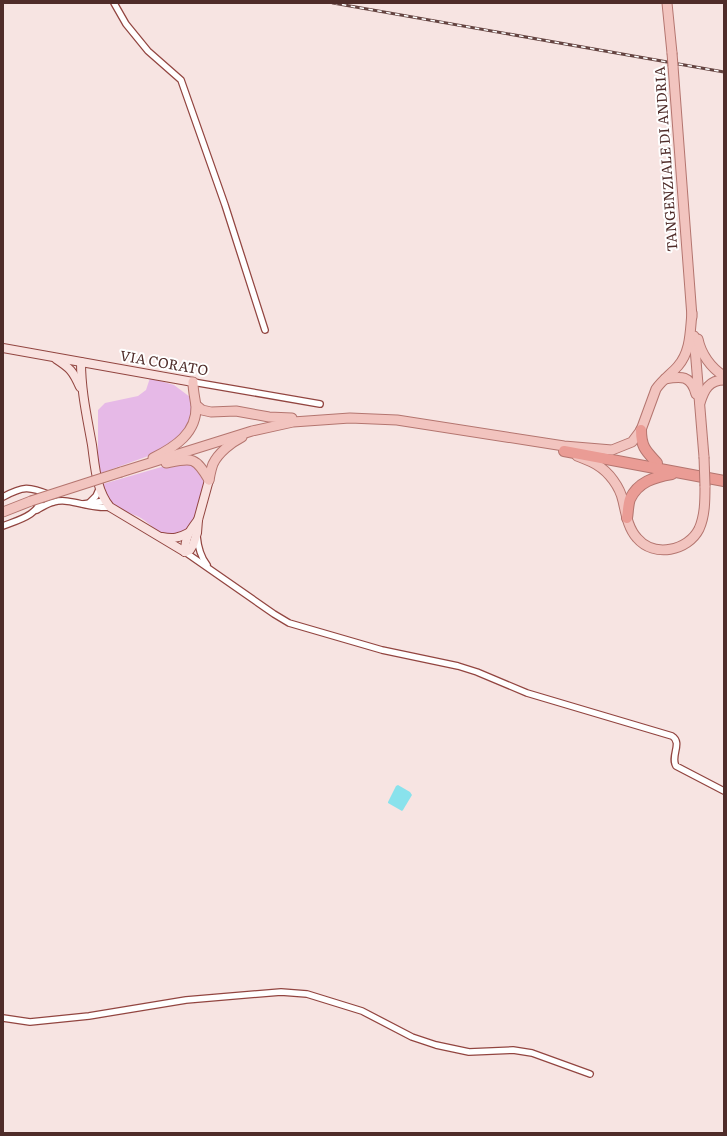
<svg xmlns="http://www.w3.org/2000/svg" width="727" height="1136" font-family="Literata,serif">
<rect width="100%" height="100%" fill="#f7e4e2"/>
<!-- green -->
<g fill="#e6b9e7">
<path d="M150,378L174,385L190,397L193,420L183,436L165,450L101,473L98,461V410L105,403L138,396L146,390Z"/>
<path d="M182,461L194,463L204,480C201,491 196,525 187,532C167,546 155,526 139,517C131,513 120,511 114,506C107,500 105,493 103,484Z"/>
</g>
<!-- water -->
<path fill="#89e2ec" d="M398,785L410,792L412,795L403,810L402,811L388,803V802L396,786Z"/>
<g fill="none" stroke-linecap="round" stroke-linejoin="round">
<defs>
<g id="street">
<path d="M114,3L126,24L148,51L181,80L225,205L265,330"/>
<path d="M193,382L320,404"/>
<path d="M3,497C23,486 29,486 50,495"/>
<path d="M90,502L96,496L100,487"/>
<path d="M83,504L105,501"/>
<path d="M37,510C42,507 48,503 54,502C70,497 91,510 110,507"/>
<path d="M3,526C18,520 40,515 42,496"/>
<path d="M197,536C198,547 200,556 207,565"/>
<path d="M185,552L274,614L289,623L382,650L458,666L477,672L527,693L672,736C683,743 670,756 676,766L724,791"/>
<path d="M3,1018L30,1022L89,1016L186,1000L281,992L307,994L362,1011L412,1037L436,1045L469,1052L513,1050L532,1053L590,1074"/>
</g>
<g id="secondary">
<path d="M3,348L193,382"/>
<path d="M56,359C70,368 73,371 80,387"/>
<path d="M81,362C81,391 87,417 92,445C95,466 96,490 110,507L185,552"/>
<path d="M162,537C173,539 179,538 188,533"/>
<path d="M185,552L190,550L193,545L197,533L198,520L209,480"/>
<path d="M185,552C185,537 189,532 198,520"/>
</g>
<g id="primary">
<path d="M667,3L672,53"/>
<path d="M673,66L692,317"/>
<path d="M694,336L704,457"/>
<path d="M698,339C701,354 711,368 724,376"/>
<path d="M665,379C681,376 691,375 696,394"/>
<path d="M700,403C704,390 709,380 724,380"/>
<path d="M196,405L202,410L211,412L236,411L269,417L292,418"/>
<path d="M577,456C584,459 591,461 597,465C609,472 620,487 623,501C626,514 628,528 637,538C654,558 688,551 699,529C705,516 705,500 705,486"/>
<path d="M153,458C175,447 197,433 196,406C195,398 193,391 193,382"/>
<path d="M166,463C192,458 195,456 209,480"/>
<path d="M121,472L252,431L293,422L350,418L397,420L564,446L612,450L632,442L641,430L656,389C662,380 671,374 678,366C691,351 690,331 692,313"/>
<path d="M209,480C210,475 211,469 213,464C218,453 232,442 242,437"/>
<path d="M3,512L31,501"/>
</g>
<g id="highway">
<path d="M641,430C641,447 646,451 657,463"/>
<path d="M564,451L724,481"/>
<path d="M627,518C628,512 628,504 630,499C638,482 654,477 672,474"/>
</g>
</defs>
<!-- street casing -->
<use href="#street" stroke="#924540" stroke-width="8"/>
<!-- secondary casing -->
<use href="#secondary" stroke="#924540" stroke-width="10"/>
<!-- primary casing -->
<use href="#primary" stroke="#b4756f" stroke-width="11"/>
<!-- highway casing -->
<use href="#highway" stroke="#b4756f" stroke-width="12"/>
<!-- street -->
<use href="#street" stroke="#fff" stroke-width="5.5"/>
<!-- secondary -->
<use href="#secondary" stroke="#f9e1df" stroke-width="8"/>
<!-- primary -->
<use href="#primary" stroke="#f2c4bf" stroke-width="9"/>
<!-- highway -->
<use href="#highway" stroke="#ea9c95" stroke-width="10"/>
<defs>
<path id="rail" d="M333,3L724,72"/>
</defs>
<!-- rail casing -->
<use href="#rail" stroke="#644340" stroke-width="3"/>
<!-- rail -->
<use href="#rail" stroke="#fff" stroke-width="1.5" stroke-dasharray="4.5" stroke-linecap="butt"/>
<defs>
<g id="primary-bridge">
<path d="M672,53L673,66"/>
<path d="M704,457L705,486"/>
<path d="M31,501L121,472"/>
</g>
</defs>
<!-- primary-bridge casing -->
<use href="#primary-bridge" stroke="#b4756f" stroke-width="11" stroke-linecap="butt"/>
<!-- primary-bridge -->
<use href="#primary-bridge" stroke="#f2c4bf" stroke-width="9"/>
</g>
<g text-anchor="middle" stroke-width="4" stroke-linejoin="round" paint-order="stroke">
<!-- street labels -->
<g font-size="14" fill="#4f2c29" stroke="#fff">
<text transform="translate(666 159) rotate(-94)" y="5">TANGENZIALE DI ANDRIA</text>
<text transform="translate(164 363) rotate(10)" y="5">VIA CORATO</text>
</g>
</g>
<!-- border -->
<rect width="727" height="1136" fill="none" stroke="#4f2c29" stroke-width="8"/>
</svg>
